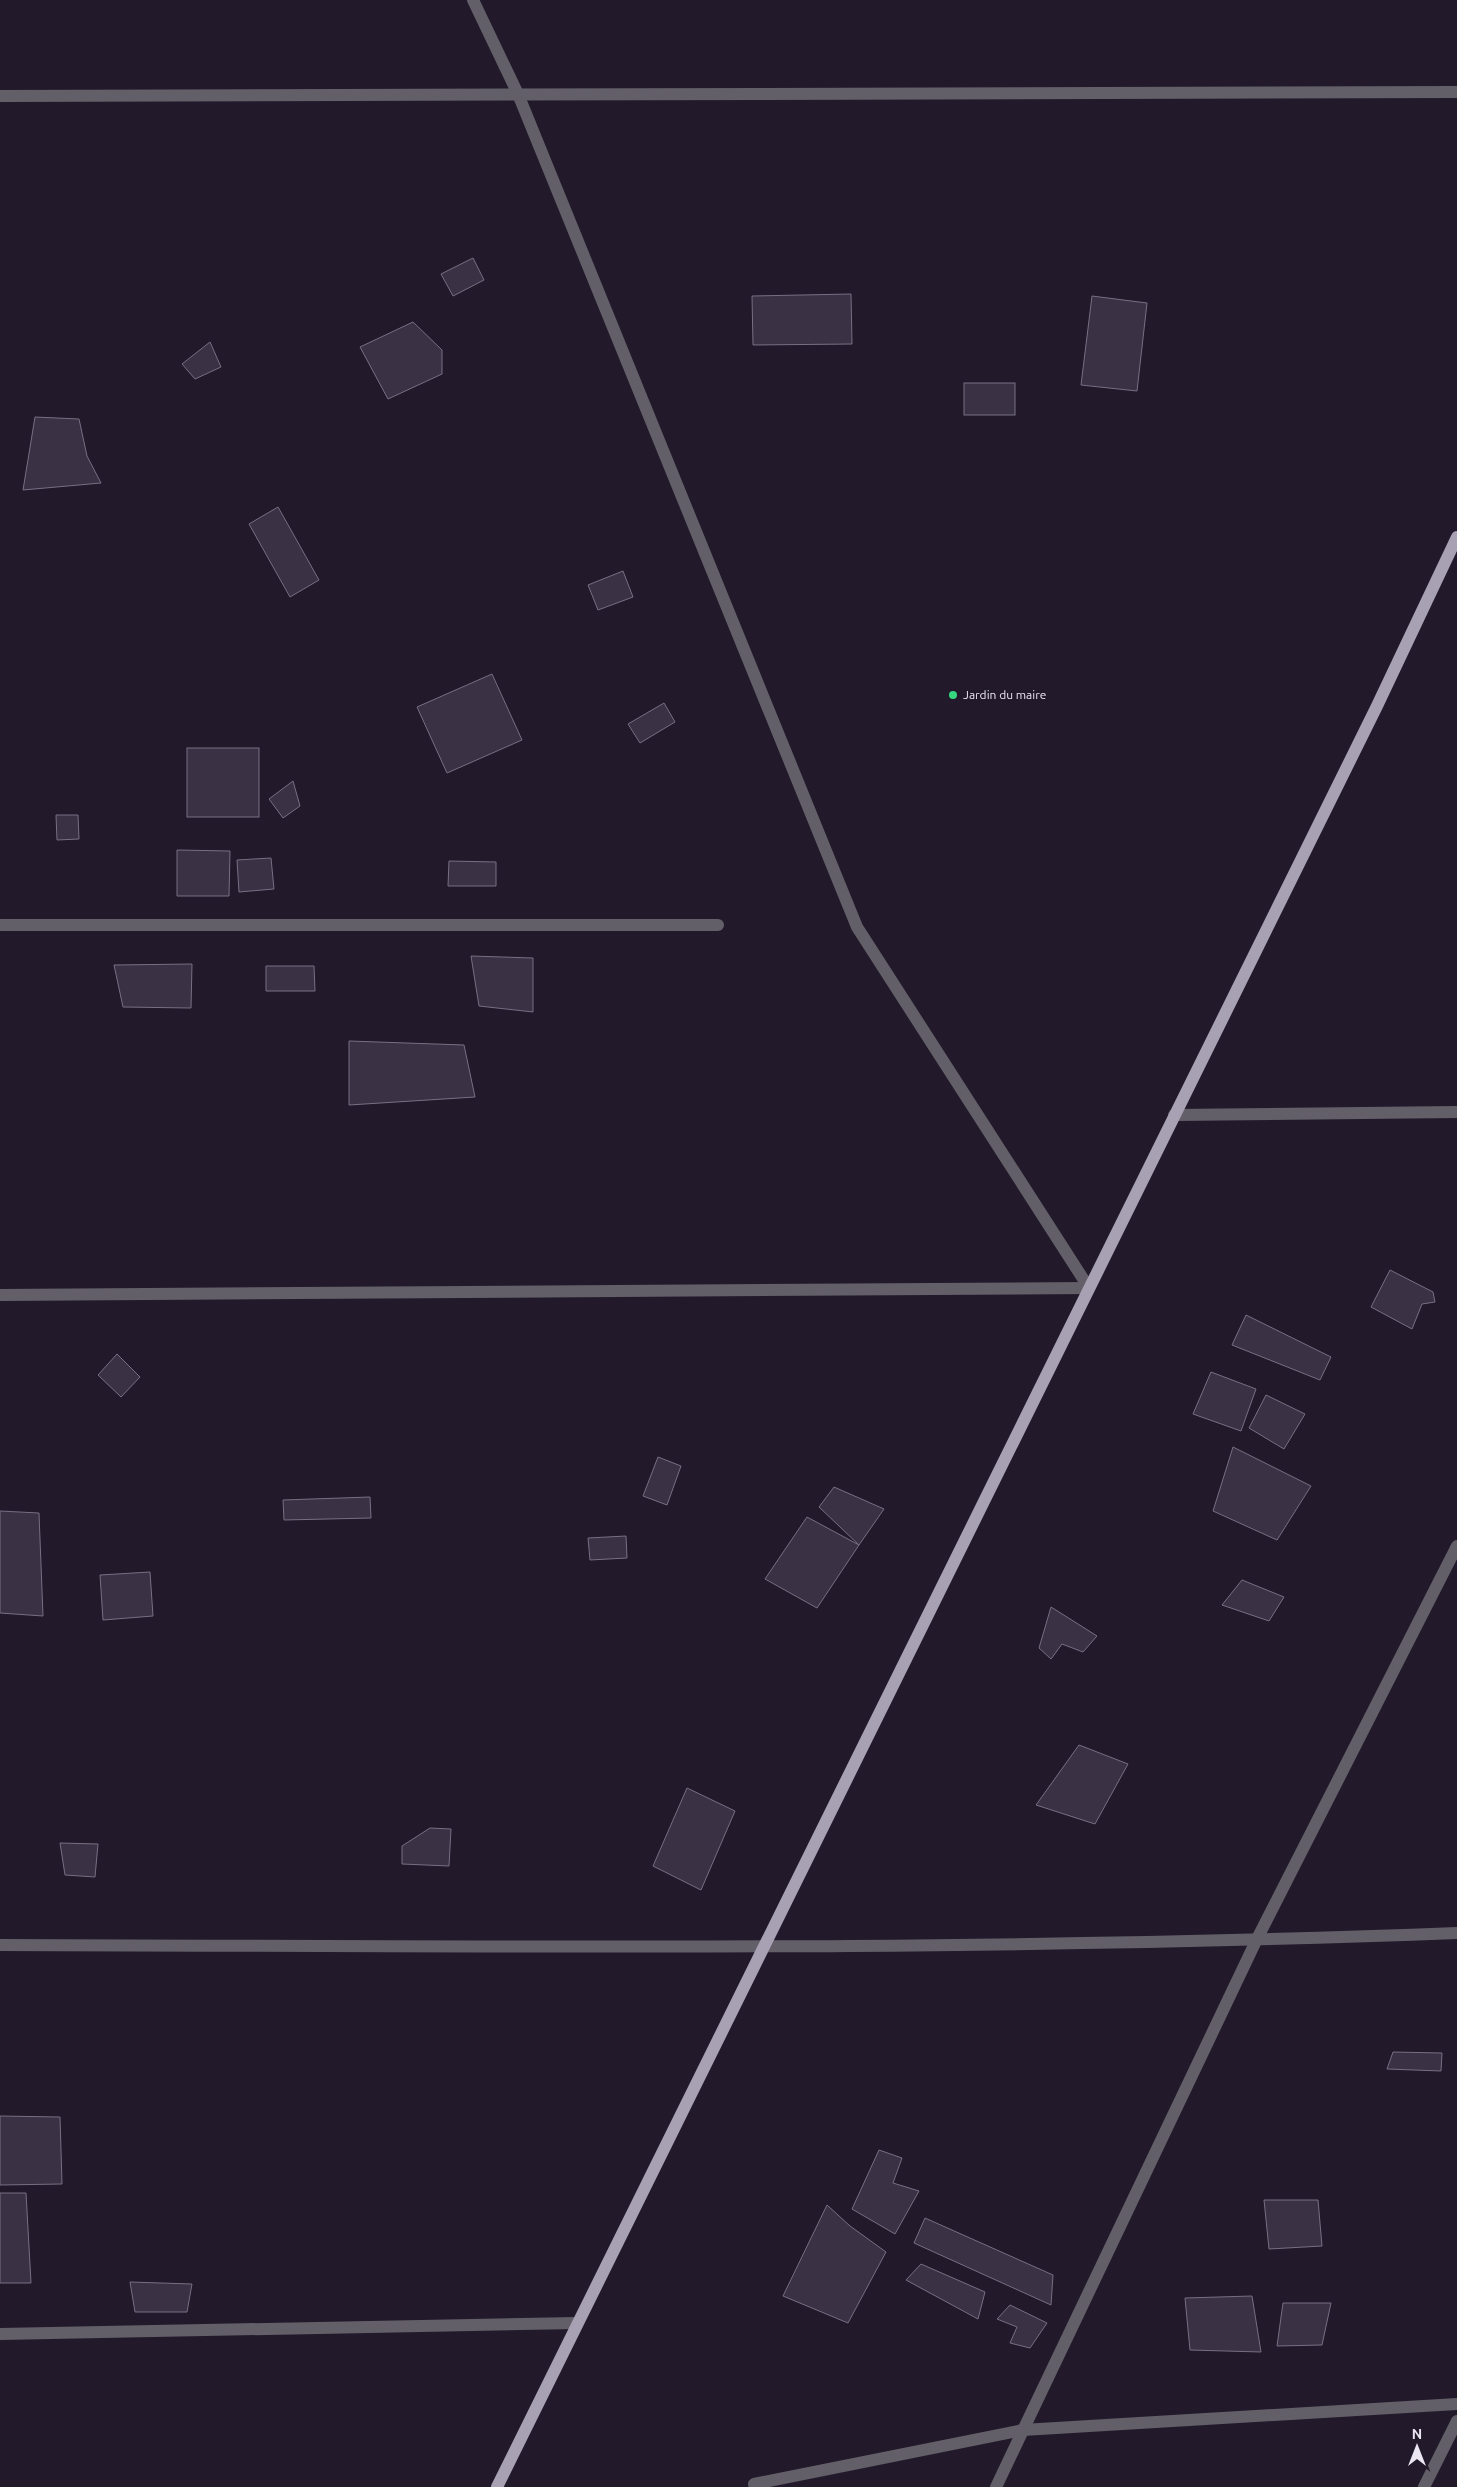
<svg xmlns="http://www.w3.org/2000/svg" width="1457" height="2487" font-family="Ubuntu,sans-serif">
<rect width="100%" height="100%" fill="#221a2b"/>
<!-- building -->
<g fill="#3a3244" stroke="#776f83">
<path d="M473,258L484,280L453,296L441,274Z"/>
<path d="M851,294L852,344L753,345L752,296Z"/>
<path d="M1092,296L1147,303L1137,391L1081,385Z"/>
<path d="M413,322L442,350V374L388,399L360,347Z"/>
<path d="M210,342L221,367L195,379L182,364Z"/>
<rect x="964" y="383" width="51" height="32"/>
<path d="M35,417L79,419L87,456L101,483L23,490Z"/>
<path d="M278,507L319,580L290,597L249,524Z"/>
<path d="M623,571L633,597L598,610L588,585Z"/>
<path d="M492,674L522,740L447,773L417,707Z"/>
<path d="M664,703L675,722L640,743L628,724Z"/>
<rect x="187" y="748" width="72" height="69"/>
<path d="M293,781L300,806L283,818L269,799Z"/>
<path d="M56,815H78L79,839L57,840Z"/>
<path d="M177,850L230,851L229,896H177Z"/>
<path d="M271,858L274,889L239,892L237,860Z"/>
<path d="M449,861L496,862V886H448Z"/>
<path d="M471,956L533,958V1012L479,1006Z"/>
<path d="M192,964L191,1008L123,1007L114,965Z"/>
<path d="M266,966H314L315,991H266Z"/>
<path d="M349,1041L464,1045L475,1097L349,1105Z"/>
<path d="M1390,1270L1433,1292L1435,1302L1422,1304L1412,1329L1371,1307Z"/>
<path d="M1246,1315L1331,1357L1320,1380L1232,1345Z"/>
<path d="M117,1354L140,1377L121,1397L98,1375Z"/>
<path d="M1211,1372L1256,1389L1241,1431L1193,1414Z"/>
<path d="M1266,1395L1305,1414L1284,1449L1249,1428Z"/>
<path d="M1233,1447L1311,1486L1277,1540L1213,1511Z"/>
<path d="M658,1457L681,1466L667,1505L643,1496Z"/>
<path d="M834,1487L884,1509L859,1545L819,1507Z"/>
<path d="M370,1497L371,1518L284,1520L283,1500Z"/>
<path d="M0,1511L39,1513L43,1616L0,1613Z"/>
<path d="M807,1517L859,1545L817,1608L765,1579Z"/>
<path d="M626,1536L627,1558L590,1560L588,1538Z"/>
<path d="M150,1572L153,1616L103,1620L100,1575Z"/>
<path d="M1242,1580L1284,1597L1269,1621L1222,1605Z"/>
<path d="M1051,1607L1097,1636L1083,1652L1062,1644L1051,1659L1039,1648Z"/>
<path d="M1079,1745L1128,1764L1095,1824L1036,1805Z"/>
<path d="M687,1788L735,1811L701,1890L653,1866Z"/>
<path d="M430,1828L451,1829L449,1866L402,1864V1846Z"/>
<path d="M60,1843L98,1844L95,1877L65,1875Z"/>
<path d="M1393,2052L1442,2053L1441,2071L1387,2069Z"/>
<path d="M0,2116L60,2117L62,2184L0,2185Z"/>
<path d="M879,2150L902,2158L893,2183L919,2191L895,2234L852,2209Z"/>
<path d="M0,2193H26L31,2283H0Z"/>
<path d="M1264,2200H1318L1322,2246L1269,2249Z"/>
<path d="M827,2205L850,2226L886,2252L848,2323L783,2296Z"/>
<path d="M925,2218L1053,2275L1051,2305L914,2243Z"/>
<path d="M921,2264L985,2292L978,2319L906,2280Z"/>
<path d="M130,2282L192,2284L187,2312H135Z"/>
<path d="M1252,2296L1261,2352L1190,2350L1185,2298Z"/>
<path d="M1283,2303H1331L1322,2345L1277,2346Z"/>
<path d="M1010,2305L1047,2323L1030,2348L1010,2343L1017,2327L997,2319Z"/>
</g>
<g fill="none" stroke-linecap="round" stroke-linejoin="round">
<!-- street -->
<g stroke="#635f68" stroke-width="12">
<path d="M473,0L518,94L857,927L1089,1288"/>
<path d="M0,96L1457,92"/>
<path d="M0,925H718"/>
<path d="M1174,1115L1457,1112"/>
<path d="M0,1295L1089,1288"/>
<path d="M0,1945C486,1946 972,1952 1457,1933"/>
<path d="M0,2334L577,2323"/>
<path d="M754,2484L1023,2430L1457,2404"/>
<path d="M996,2487L1256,1941L1457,1546"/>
<path d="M1424,2487L1457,2421"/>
</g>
<!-- primary -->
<path stroke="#a8a0b3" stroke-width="12" d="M497,2487L1377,706L1457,537"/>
</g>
<!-- markers -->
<circle fill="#35d881" stroke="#221a2b" stroke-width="2" cx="953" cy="695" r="5"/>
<g text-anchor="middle" stroke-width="4" stroke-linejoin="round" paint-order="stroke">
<!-- poi labels -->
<g font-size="12" fill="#ebe6f2" stroke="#221a2b" text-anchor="start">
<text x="963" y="699">Jardin du maire</text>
</g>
</g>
<!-- north arrow -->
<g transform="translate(1417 2447)" stroke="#221a2b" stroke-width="4" paint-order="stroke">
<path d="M0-4L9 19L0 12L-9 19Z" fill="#ebe6f2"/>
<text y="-8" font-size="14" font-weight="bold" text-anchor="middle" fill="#ebe6f2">N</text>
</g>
</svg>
